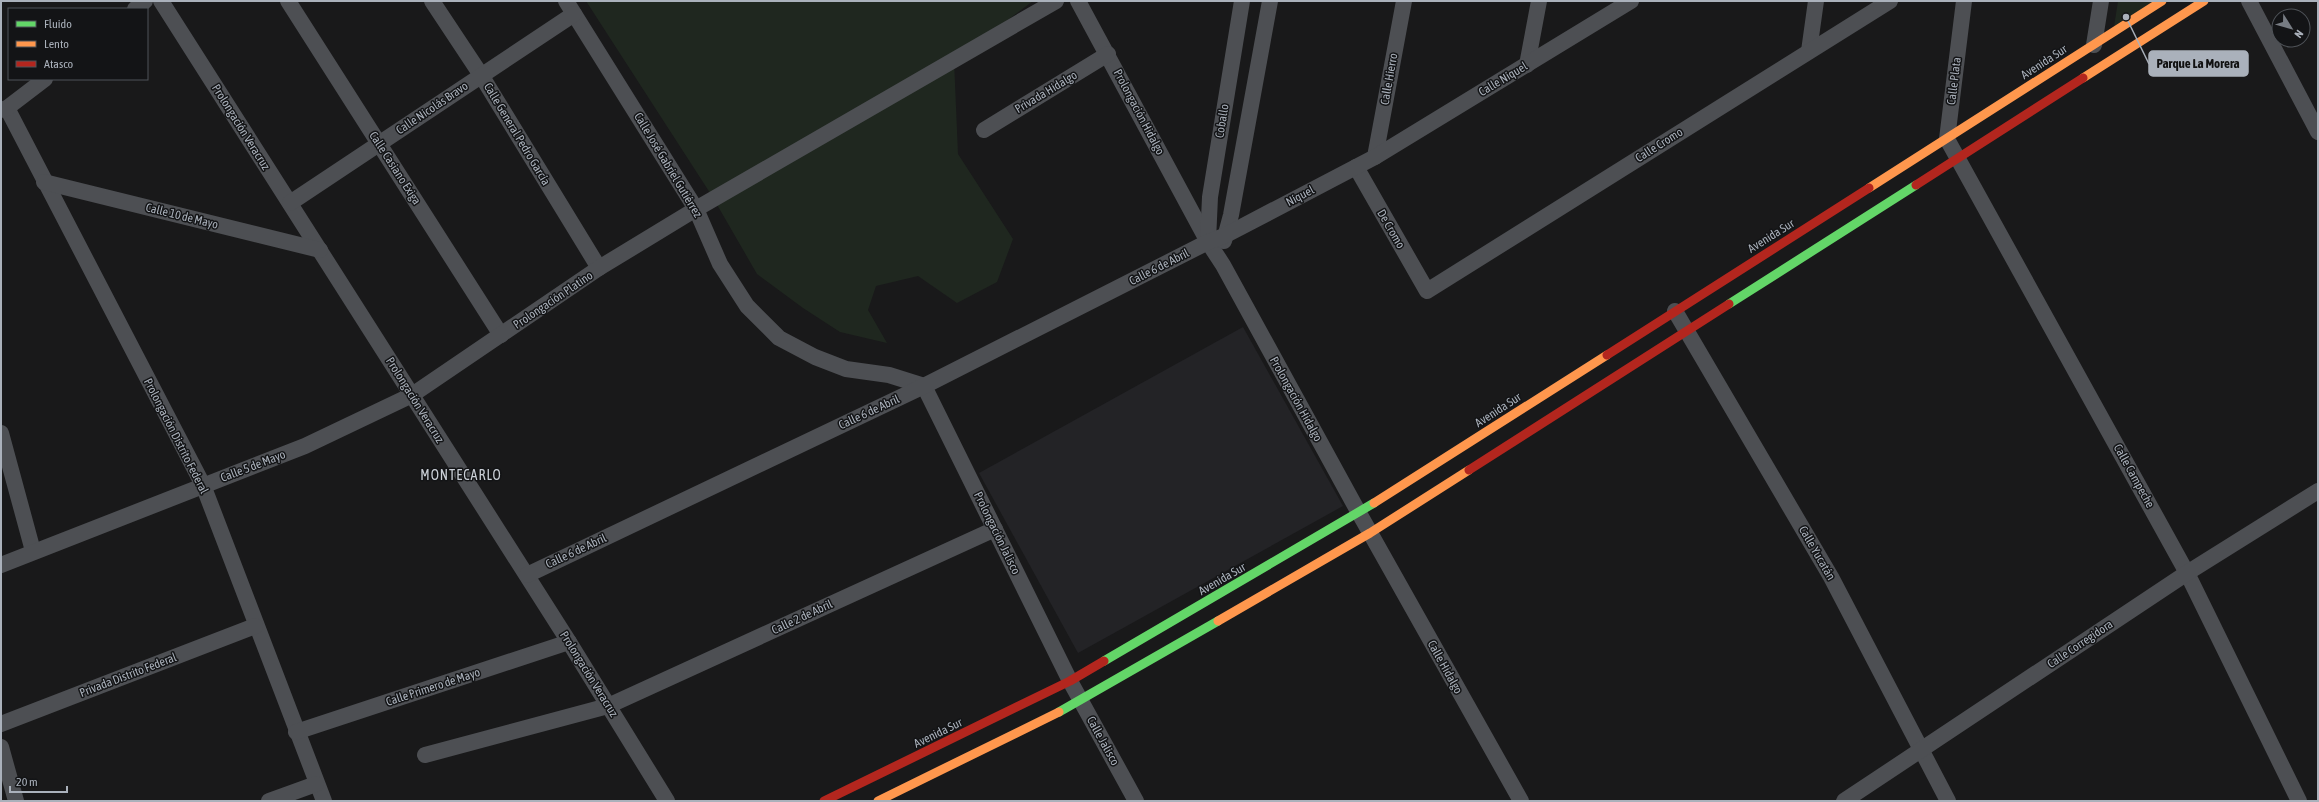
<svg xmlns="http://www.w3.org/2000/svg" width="2319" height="802" font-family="'Asap Condensed',sans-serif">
<rect width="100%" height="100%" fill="#19191a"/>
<!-- built -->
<path fill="#232326" d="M1243,327L1343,506L1078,653L979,473Z"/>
<!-- green -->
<g fill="#1f271f">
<path d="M586,1H1033L954,60L958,154L1013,239L997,282L957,303L918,276L876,286L868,310L887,343L840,332L803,308L757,274L712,196Z"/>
<path d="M2118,1H2162L2113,33Z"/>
</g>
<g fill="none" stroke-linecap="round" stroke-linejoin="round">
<!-- street -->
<g stroke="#4d4f53" stroke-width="16">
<path d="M161,1L569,642L667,801"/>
<path d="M288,1L501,335"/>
<path d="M432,1L481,75L599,268"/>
<path d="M566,1L696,209L720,264L747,306L779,338L815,357L846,369L889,375L924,386"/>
<path d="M1078,1L1208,242L1223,265L1359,513L1521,801"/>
<path d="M1964,1L1947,139L2187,573L2299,801"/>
<path d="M2249,1L2318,132"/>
<path d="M135,9L145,1"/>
<path d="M2094,45L2101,1"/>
<path d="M1809,51L1816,1"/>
<path d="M1527,65L1539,1"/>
<path d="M7,108L203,485L324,801"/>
<path d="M1,110L7,108L45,79"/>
<path d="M984,130L1108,54"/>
<path d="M1375,157L1404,1"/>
<path d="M1356,167L1427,291L1890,1"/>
<path d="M44,182L320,250"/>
<path d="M290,203L574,14"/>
<path d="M1208,241L1210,197L1242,1"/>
<path d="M1224,241L1231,215L1270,1"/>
<path d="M1675,311L1831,577L1948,801"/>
<path d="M924,386L1070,681L1136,801"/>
<path d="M1,433L33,551"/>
<path d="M1,565L305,446L412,395L599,268L696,209L1056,1"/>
<path d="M527,575L924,386L1208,242L1224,236L1375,157L1631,1"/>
<path d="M1,724L255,626"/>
<path d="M296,732L569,642"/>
<path d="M1,747L16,801"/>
<path d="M425,755L608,706L995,529"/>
<path d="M269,801L316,784"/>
<path d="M1844,801L2187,573L2318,491"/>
</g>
<!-- fast -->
<g stroke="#63d668" stroke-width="9">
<path d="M1729,304L1916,185"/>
<path d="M1104,661L1374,503"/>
<path d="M1059,712L1218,621"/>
</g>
<!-- slow -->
<g stroke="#ff974d" stroke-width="9">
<path d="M2083,78L2204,1"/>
<path d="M1869,188L2162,1"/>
<path d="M1374,503L1607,355"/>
<path d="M1218,621L1370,533L1469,470"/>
<path d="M878,801L1059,712"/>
</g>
<!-- jam -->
<g stroke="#b3261e" stroke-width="9">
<path d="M1916,185L2083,78"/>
<path d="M1607,355L1869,188"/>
<path d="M1469,470L1729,304"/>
<path d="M824,801L1070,681L1104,661"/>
</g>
</g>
<g text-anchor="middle" stroke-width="3" stroke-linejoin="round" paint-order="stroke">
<!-- street labels -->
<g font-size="12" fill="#aab1bb" stroke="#131416">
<text transform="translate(2044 62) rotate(-33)" y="4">Avenida Sur</text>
<text transform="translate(1389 79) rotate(-80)" y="4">Calle Hierro</text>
<text transform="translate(1503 79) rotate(-31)" y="4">Calle Níquel</text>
<text transform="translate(1954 81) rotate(-83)" y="4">Calle Plata</text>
<text transform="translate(1046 92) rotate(-31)" y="4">Privada Hidalgo</text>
<text transform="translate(432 108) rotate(-34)" y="4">Calle Nicolás Bravo</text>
<text transform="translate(1139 112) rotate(62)" y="4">Prolongación Hidalgo</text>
<text transform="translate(1222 121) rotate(-81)" y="4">Coballo</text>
<text transform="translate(241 127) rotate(58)" y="4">Prolongación Veracruz</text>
<text transform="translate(517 134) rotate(59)" y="4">Calle General Pedro García</text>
<text transform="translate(1659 145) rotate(-32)" y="4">Calle Cromo</text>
<text transform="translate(668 165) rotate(59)" y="4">Calle José Gabriel Gutiérrez</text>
<text transform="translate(395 168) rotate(57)" y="4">Calle Casiano Exiga</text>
<text transform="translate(1300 196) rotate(-28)" y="4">Níquel</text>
<text transform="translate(182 216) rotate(14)" y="4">Calle 10 de Mayo</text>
<text transform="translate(1391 229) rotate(60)" y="4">De Cromo</text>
<text transform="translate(1771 236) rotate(-32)" y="4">Avenida Sur</text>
<text transform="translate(1159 267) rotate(-27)" y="4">Calle 6 de Abril</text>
<text transform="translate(553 300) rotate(-34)" y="4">Prolongación Platino</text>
<text transform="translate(1296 399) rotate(61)" y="4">Prolongación Hidalgo</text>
<text transform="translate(415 400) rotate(58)" y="4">Prolongación Veracruz</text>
<text transform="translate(1498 410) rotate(-33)" y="4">Avenida Sur</text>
<text transform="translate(869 412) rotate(-25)" y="4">Calle 6 de Abril</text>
<text transform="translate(176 436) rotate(63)" y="4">Prolongación Distrito Federal</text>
<text transform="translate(253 466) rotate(-21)" y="4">Calle 5 de Mayo</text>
<text transform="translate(2134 476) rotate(61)" y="4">Calle Campeche</text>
<text transform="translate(997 533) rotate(64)" y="4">Prolongación Jalisco</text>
<text transform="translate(576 551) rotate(-25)" y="4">Calle 6 de Abril</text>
<text transform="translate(1817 553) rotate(60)" y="4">Calle Yucatán</text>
<text transform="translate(1222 579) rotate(-30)" y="4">Avenida Sur</text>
<text transform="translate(802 617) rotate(-25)" y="4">Calle 2 de Abril</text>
<text transform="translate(2080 644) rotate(-34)" y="4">Calle Corregidora</text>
<text transform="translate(1445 667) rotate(61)" y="4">Calle Hidalgo</text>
<text transform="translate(589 674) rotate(58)" y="4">Prolongación Veracruz</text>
<text transform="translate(128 675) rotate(-21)" y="4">Privada Distrito Federal</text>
<text transform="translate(433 687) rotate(-18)" y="4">Calle Primero de Mayo</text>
<text transform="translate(938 733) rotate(-26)" y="4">Avenida Sur</text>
<text transform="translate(1103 741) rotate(61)" y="4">Calle Jalisco</text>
</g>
<!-- quarter labels -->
<g font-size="14" letter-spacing="1" fill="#cbd0d7" stroke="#131416">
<text x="461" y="480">MONTECARLO</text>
</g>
</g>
<!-- callouts -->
<path fill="none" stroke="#aab1bb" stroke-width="1.5" d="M2126 17L2149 64"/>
<circle fill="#aab1bb" stroke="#131416" stroke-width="1.5" cx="2126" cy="17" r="4"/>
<rect fill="#aab1bb" stroke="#aab1bb" stroke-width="1.5" x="2149" y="51" width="99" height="25" rx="4"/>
<g font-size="13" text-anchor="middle" font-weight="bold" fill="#111">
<text x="2198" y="68">Parque La Morera</text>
</g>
<!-- border -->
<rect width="2319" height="802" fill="none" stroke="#aab1bb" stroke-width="4"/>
<!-- legend -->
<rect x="8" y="8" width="140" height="72" fill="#131416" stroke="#4f5358"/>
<rect x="16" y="21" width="20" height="6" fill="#63d668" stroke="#4f5358"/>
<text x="44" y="28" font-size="12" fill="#aab1bb">Fluido</text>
<rect x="16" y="41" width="20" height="6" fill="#ff974d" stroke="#4f5358"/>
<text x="44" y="48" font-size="12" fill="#aab1bb">Lento</text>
<rect x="16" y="61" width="20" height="6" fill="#b3261e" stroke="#4f5358"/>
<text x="44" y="68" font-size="12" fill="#aab1bb">Atasco</text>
<!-- north arrow -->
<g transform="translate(2291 28) rotate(127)"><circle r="19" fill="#131416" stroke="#4f5358"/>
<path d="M0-3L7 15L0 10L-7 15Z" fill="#777c83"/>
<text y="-6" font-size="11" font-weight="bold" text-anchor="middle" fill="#aab1bb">N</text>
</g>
<!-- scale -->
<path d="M10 786v6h57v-6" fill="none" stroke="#aab1bb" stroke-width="2"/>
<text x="16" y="786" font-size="12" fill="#aab1bb" stroke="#131416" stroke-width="3" paint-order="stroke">20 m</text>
</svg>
